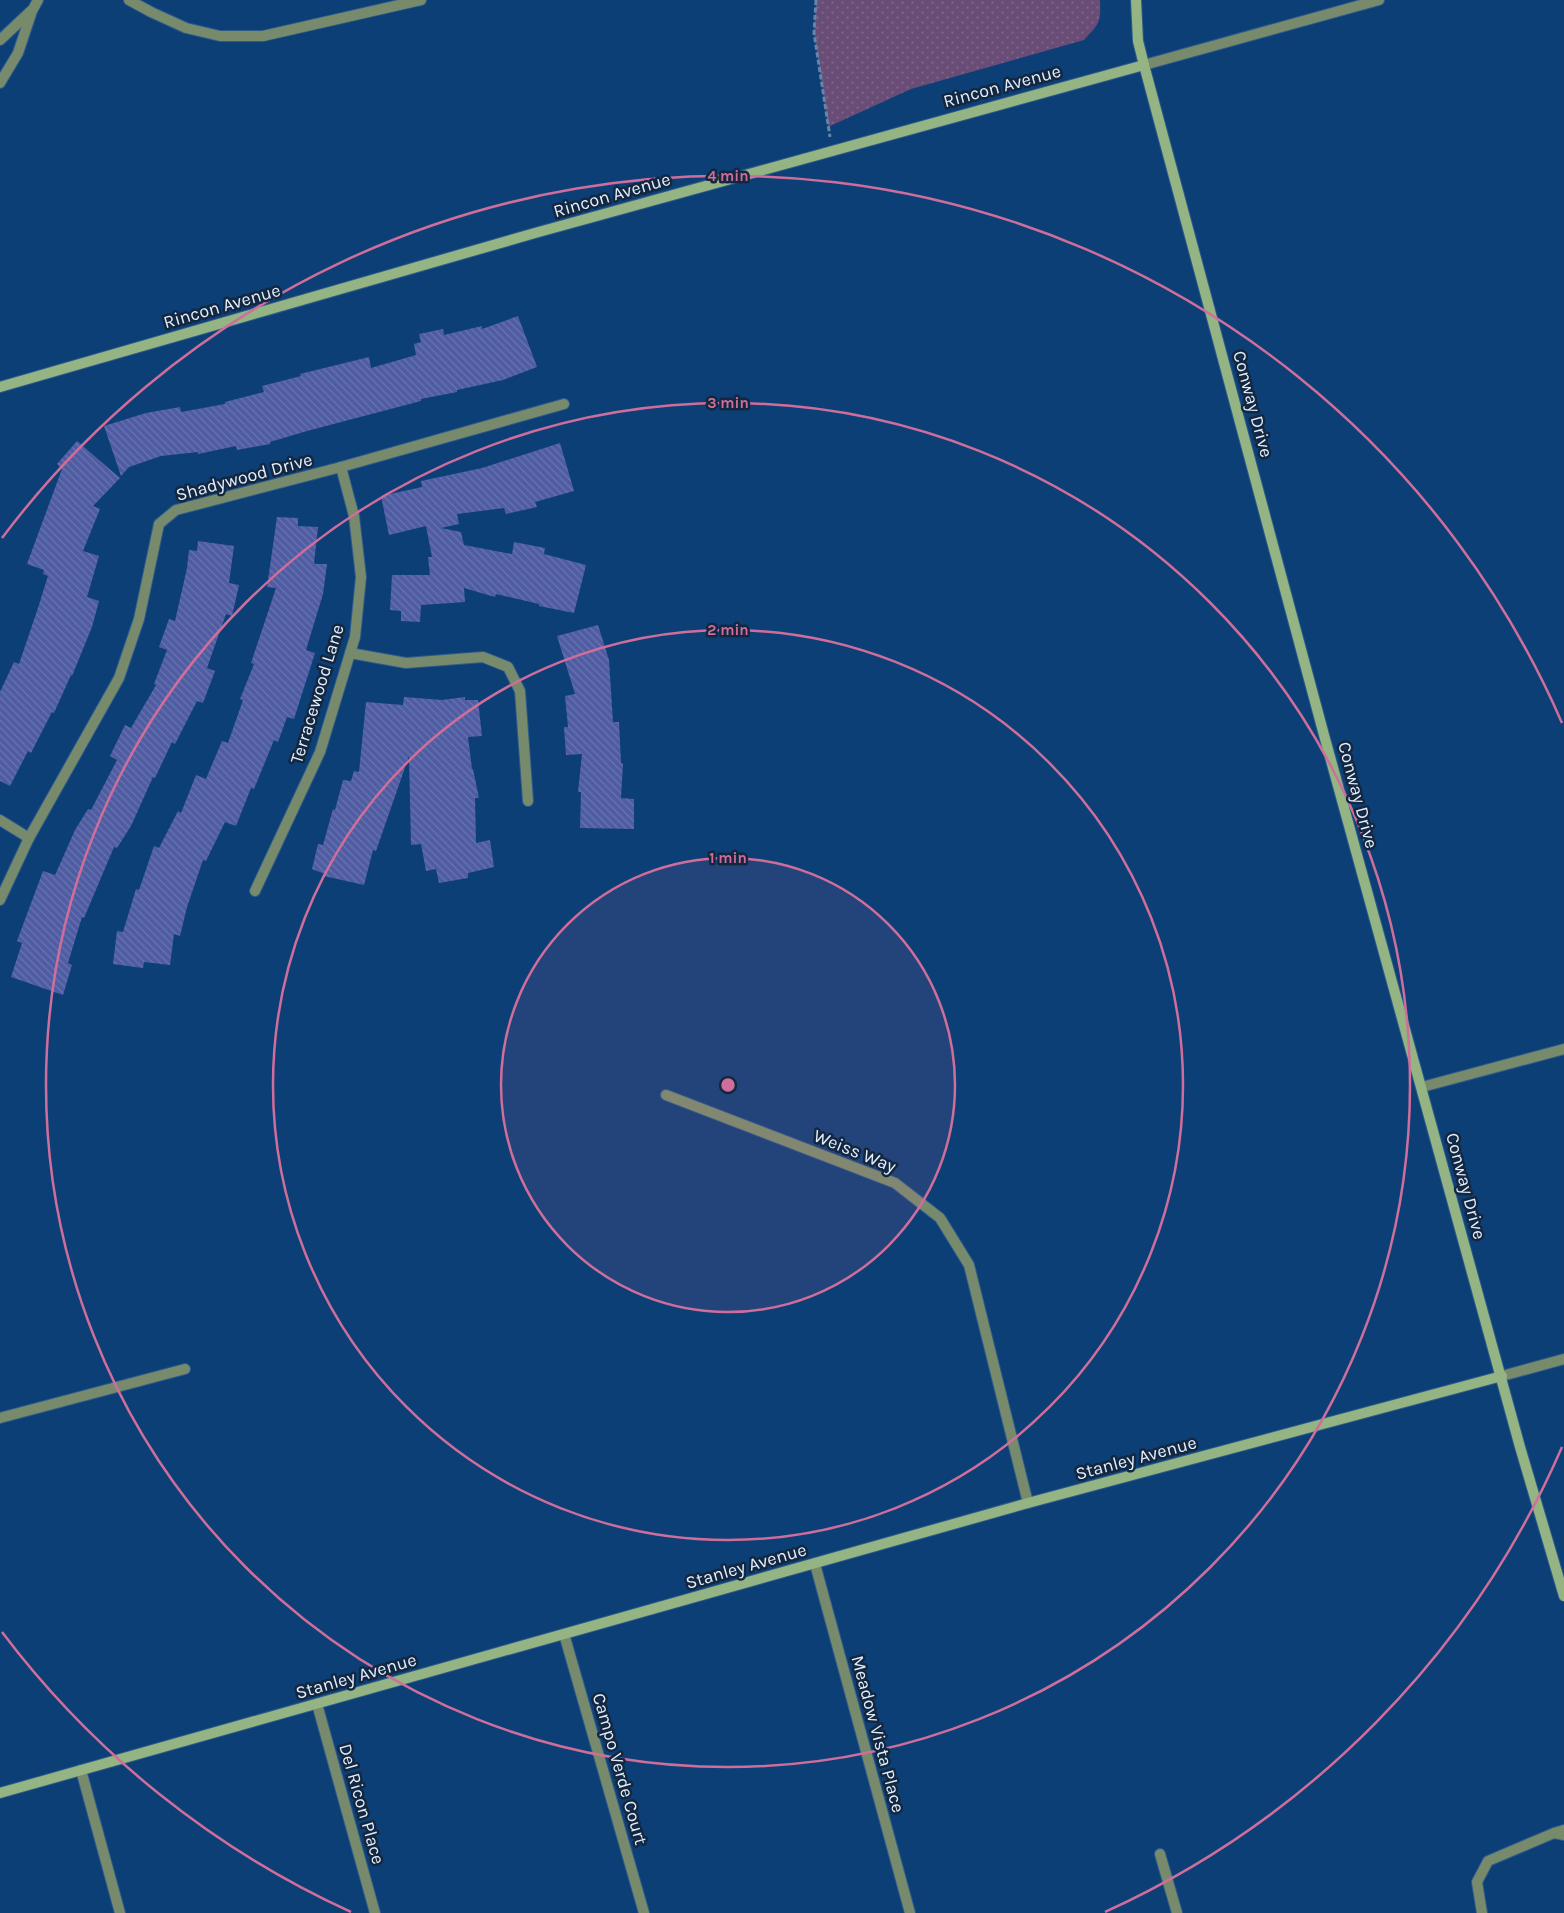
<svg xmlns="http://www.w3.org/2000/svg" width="1564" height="1913" font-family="Karla,sans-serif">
<defs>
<pattern id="grass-dots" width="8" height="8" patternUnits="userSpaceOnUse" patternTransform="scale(1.25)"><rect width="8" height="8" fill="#694d77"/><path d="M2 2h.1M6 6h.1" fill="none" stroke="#7e678b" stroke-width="1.8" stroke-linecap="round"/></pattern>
<pattern id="building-back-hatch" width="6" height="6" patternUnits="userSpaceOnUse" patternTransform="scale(1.25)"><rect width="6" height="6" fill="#4f5ca2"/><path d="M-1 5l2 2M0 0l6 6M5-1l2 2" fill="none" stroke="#6874b0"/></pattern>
</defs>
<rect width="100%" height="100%" fill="#0c3f76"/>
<!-- grass -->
<path fill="url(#grass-dots)" d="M816,0H1100C1101,23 1099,24 1084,40L911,89L828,127L814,33Z"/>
<!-- building -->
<g fill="url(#building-back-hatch)">
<path d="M518,316L537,367L503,380L457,390V392L421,399V401L307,431L270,442V444L237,450L236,446L198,454V452L161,456L129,467L121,476L104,426L146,413L180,407L181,412L225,404V402L264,392L262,386L301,376L300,374L369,357L371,368L416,355L414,344L421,342L419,334L443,329L444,335L482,326V329Z"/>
<path d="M77,441L120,478L93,506L100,509L83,551L99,556L87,597L99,601L92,627L72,676L71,675L54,713L52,712L31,753L28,751L10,786L0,781V692L14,662L19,664L37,611L48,576L43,574L44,570L27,564L62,469L57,464Z"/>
<path d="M560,443L574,491L535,502L537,507L506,514L504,508L457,514L459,524L441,528L461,532L464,545L512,554L514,542L545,548L544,554L586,565L574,613L539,606V604L496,594L495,597L464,588L465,602L421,605L420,622L401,621V611L390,610L392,575H430L428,557H432L426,526L389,535L381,496L422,487L421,481L482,468Z"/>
<path d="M277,517L298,518V526L318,527L314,563L316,564H327L323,594L306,650L315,653L294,719L287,717L278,742L274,740L254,789L251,788L236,826L225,822L206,861L203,860L187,907L180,936L174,934L170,965L144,962L143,968L113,964L117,931L123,932L136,889L139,890L154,846L159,848L178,811L181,813L196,775L206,779L222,741L228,743L243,700L240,699L254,664L251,663L276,588L267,587Z"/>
<path d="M198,541L234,546L229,583L239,585L232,616L226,614L207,668L215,671L203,703L197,701L175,744L172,742L155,778L153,777L131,826L117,848L114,847L84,918L82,917L68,963L72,965L63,995L11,977L22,943L17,941L43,871L55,875L56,873L75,830L88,809L91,810L117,760L110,756L125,725L131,728L156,685L154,684L167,650L159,647L169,619L175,621L187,568L189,550L197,551Z"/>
<path d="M598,625L609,660L613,722H619L621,763L623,764L621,798L634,799V829L580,828L581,792H578L582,754L566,755L564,727H568L565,696L575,694L557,636Z"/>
<path d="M404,697L442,700L465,697V700H478L482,736L468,737L472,769H473L479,798H475L476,843L490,840L494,867L468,873V878L439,883L436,869L426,871L421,844L411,845L409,756L376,851L373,850L364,885L324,876L325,874L312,869L318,844L323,845L333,809L335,810L343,780L351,781L354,771L359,772L366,702L403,705Z"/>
</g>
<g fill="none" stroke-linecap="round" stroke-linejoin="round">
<defs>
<g id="lane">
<path d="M1564,1830L1554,1833L1564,1835"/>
<path d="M1482,1913L1477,1882L1488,1861L1554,1833"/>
</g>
<g id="street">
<path d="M129,0L151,12L186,28L220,36H263L421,0"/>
<path d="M0,40L31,11"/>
<path d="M1144,65L1379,0"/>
<path d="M0,83L18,53L32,11L38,0"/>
<path d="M350,653L406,663L483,657L508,667L520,691L528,801"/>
<path d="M0,820L29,838"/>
<path d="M255,891L320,752L355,637L361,577L354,516L341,467"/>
<path d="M0,900L29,838L119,678L139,619L159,524L176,510L341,467L564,404"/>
<path d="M1422,1087L1564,1049"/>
<path d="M666,1095L895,1183L940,1218L969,1265L1028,1503"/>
<path d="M1502,1376L1564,1359"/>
<path d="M0,1418L185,1369"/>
<path d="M815,1564L910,1913"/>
<path d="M564,1634L644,1913"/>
<path d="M317,1704L375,1913"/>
<path d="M81,1770L120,1913"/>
<path d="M1160,1854L1177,1913"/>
</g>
<g id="secondary">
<path d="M1136,0L1138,41L1144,65L1324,735L1520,1447L1564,1596"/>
<path d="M0,387L535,233L1144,65"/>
<path d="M0,1793L1028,1503L1502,1376"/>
</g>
</defs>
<!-- lane casing -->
<use href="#lane" stroke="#2f5b8b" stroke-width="12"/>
<!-- street casing -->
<use href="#street" stroke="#2f5b8b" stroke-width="12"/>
<!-- secondary casing -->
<use href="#secondary" stroke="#2f5b8b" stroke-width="12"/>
<!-- path -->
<path stroke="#6386ac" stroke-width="3" stroke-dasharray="5 2.5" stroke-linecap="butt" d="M816,0L814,33L830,137"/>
<!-- lane -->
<use href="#lane" stroke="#778b6c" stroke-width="10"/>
<!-- street -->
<use href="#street" stroke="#778b6c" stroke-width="10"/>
<!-- secondary -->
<use href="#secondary" stroke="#95b483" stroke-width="10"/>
</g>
<!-- distance rings -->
<circle cx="728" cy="1085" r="227" fill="#d06e9b" fill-opacity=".12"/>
<g fill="none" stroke="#d06e9b" stroke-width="2.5">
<circle cx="728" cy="1085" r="227"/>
<circle cx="728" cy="1085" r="455"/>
<circle cx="728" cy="1085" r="682"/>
<path d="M1562 1447A909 909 0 0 1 1105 1912M351 1912A909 909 0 0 1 2 1632M2 538A909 909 0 0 1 1562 723"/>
</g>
<g text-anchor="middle" stroke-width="5" stroke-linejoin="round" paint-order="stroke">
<!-- street labels -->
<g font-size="18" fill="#e4effc" stroke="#132740">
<text transform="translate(1002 86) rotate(-15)" y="6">Rincon Avenue</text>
<text transform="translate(612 195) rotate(-16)" y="6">Rincon Avenue</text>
<text transform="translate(222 306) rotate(-16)" y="6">Rincon Avenue</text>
<text transform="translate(1253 404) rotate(75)" y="6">Conway Drive</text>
<text transform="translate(244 477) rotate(-15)" y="6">Shadywood Drive</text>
<text transform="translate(317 694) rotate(-73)" y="6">Terracewood Lane</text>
<text transform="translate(1358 795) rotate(75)" y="6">Conway Drive</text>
<text transform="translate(855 1151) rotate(22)" y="6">Weiss Way</text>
<text transform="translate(1466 1186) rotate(75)" y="6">Conway Drive</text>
<text transform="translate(1136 1458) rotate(-15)" y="6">Stanley Avenue</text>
<text transform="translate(746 1566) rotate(-16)" y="6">Stanley Avenue</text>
<text transform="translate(356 1676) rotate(-16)" y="6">Stanley Avenue</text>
<text transform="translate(878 1734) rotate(75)" y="6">Meadow Vista Place</text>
<text transform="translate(620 1769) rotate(74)" y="6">Campo Verde Court</text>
<text transform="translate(362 1804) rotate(74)" y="6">Del Ricon Place</text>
</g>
</g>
<circle cx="728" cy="1085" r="8" fill="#d06e9b" stroke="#132740" stroke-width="2.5"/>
<g font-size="15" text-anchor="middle" font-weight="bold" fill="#d06e9b" stroke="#132740" stroke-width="5" stroke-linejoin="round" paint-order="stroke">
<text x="728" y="181">4 min</text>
<text x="728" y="408">3 min</text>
<text x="728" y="635">2 min</text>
<text x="728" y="863">1 min</text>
</g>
</svg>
